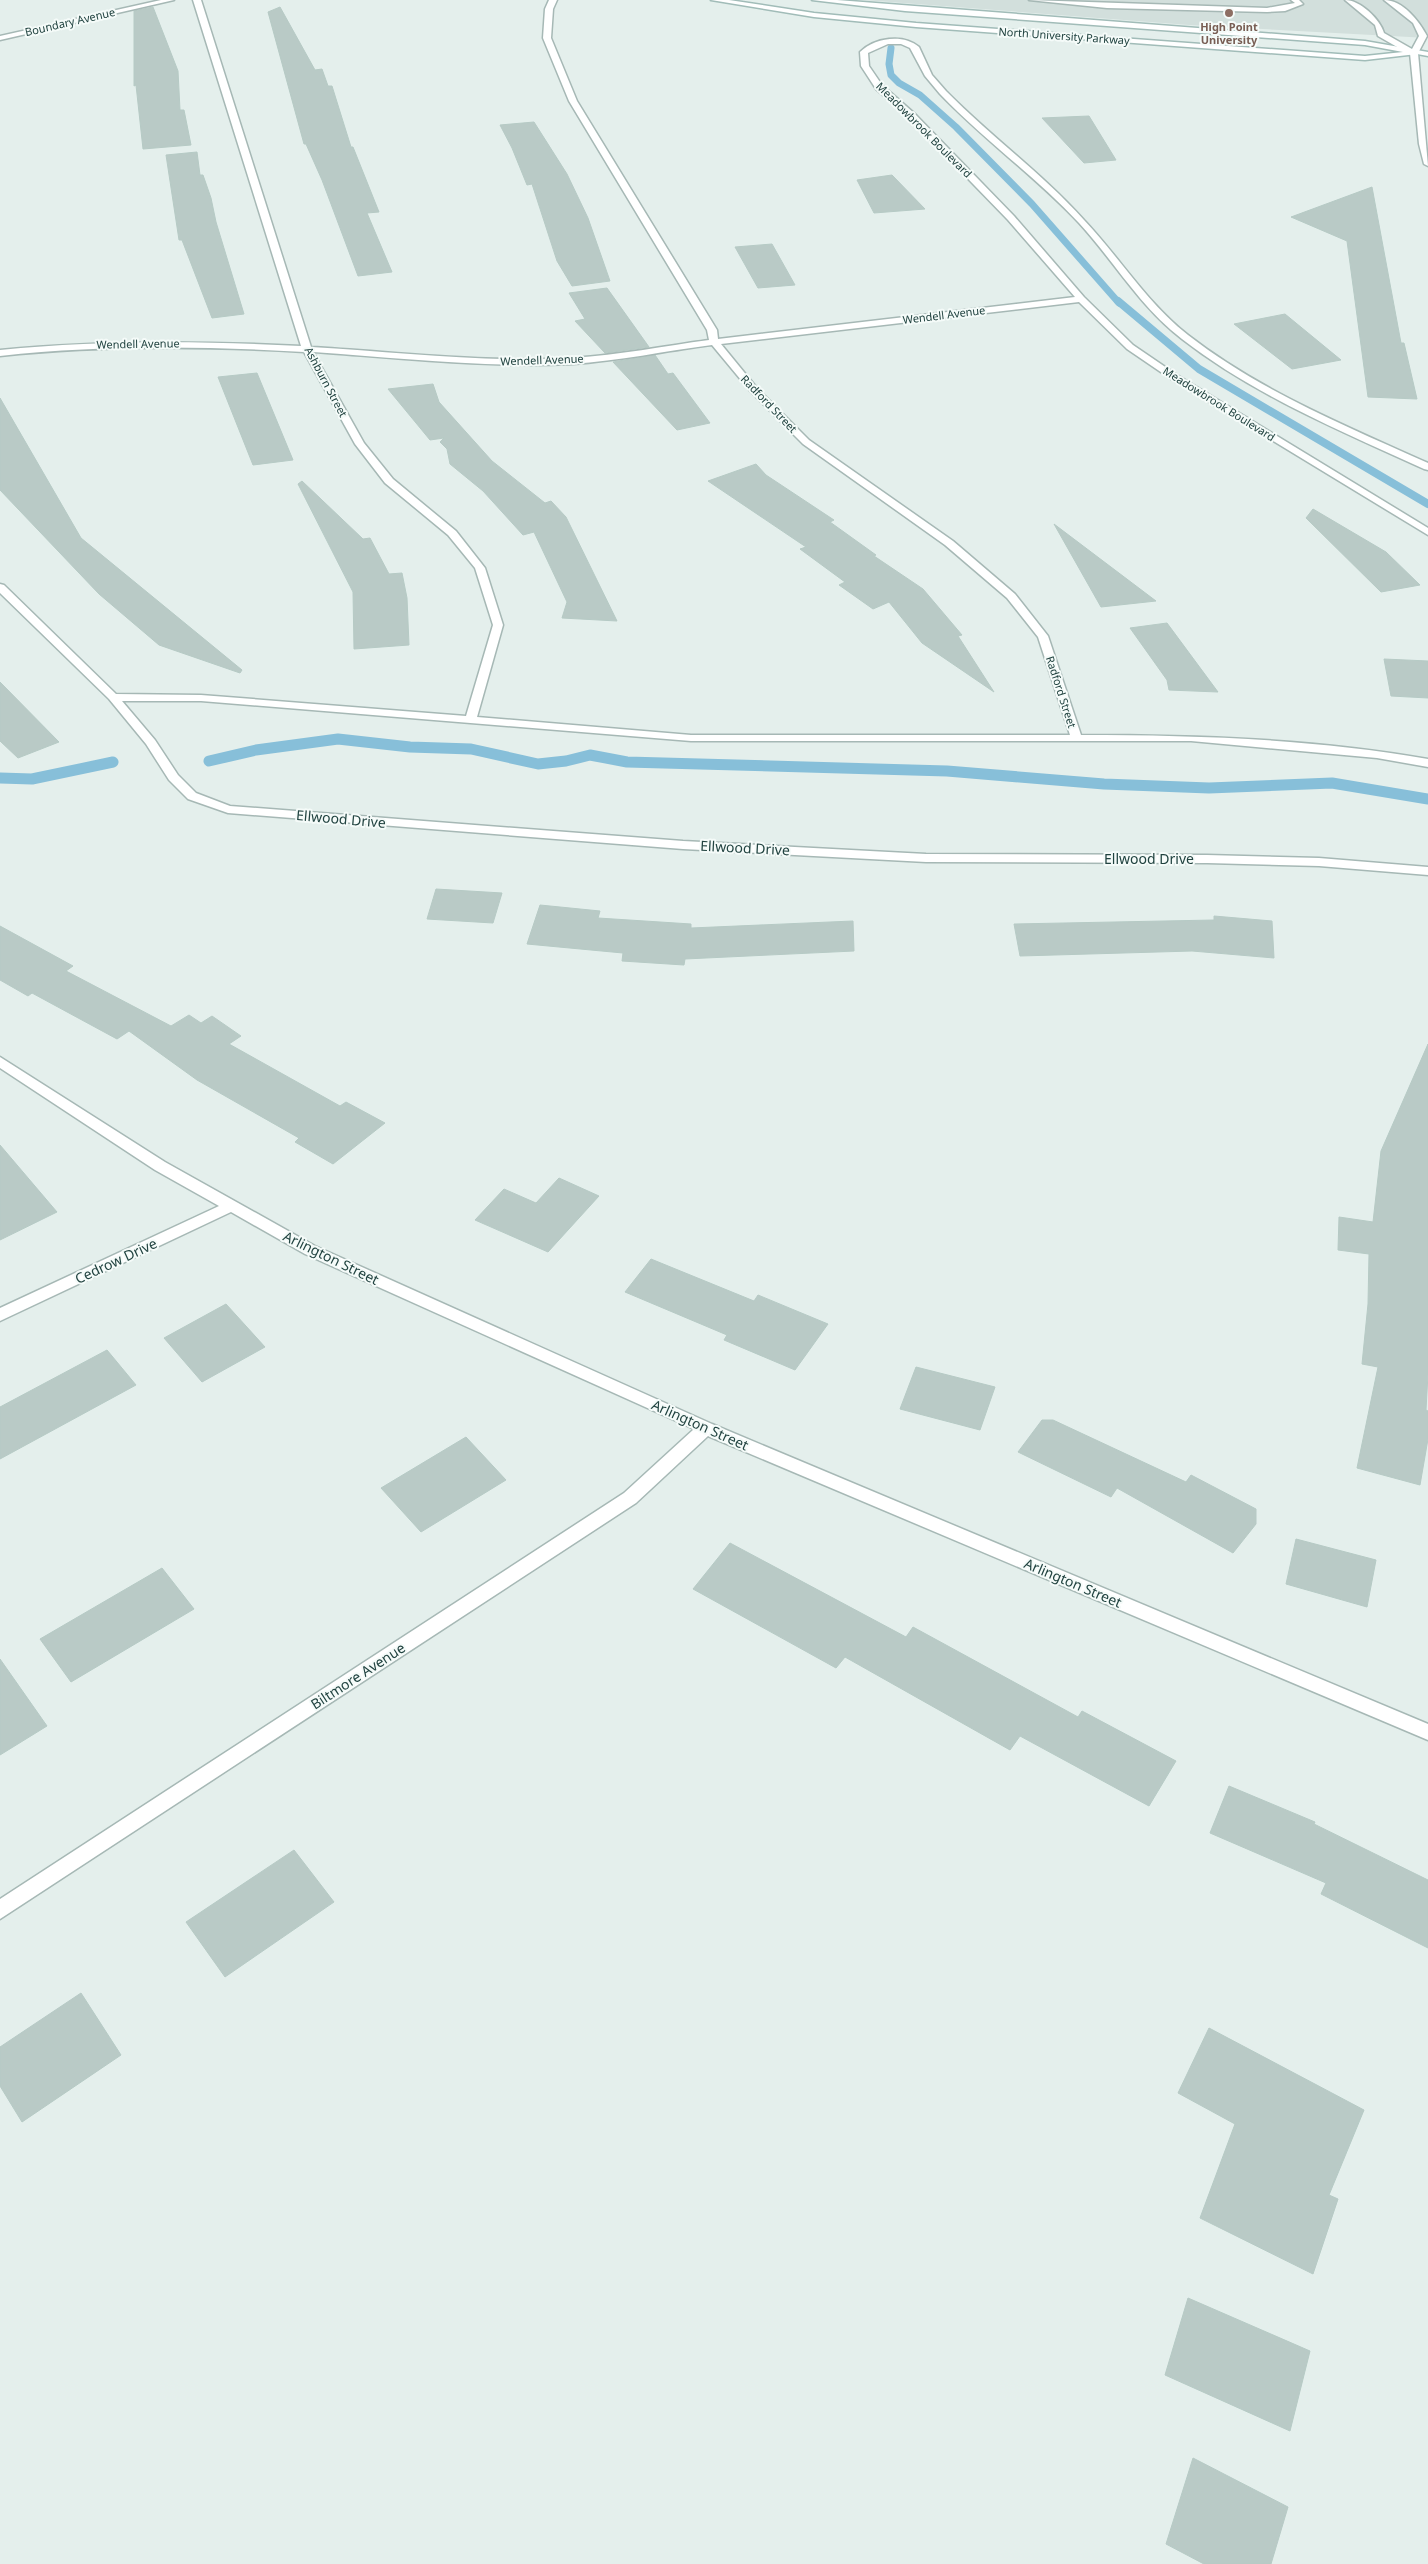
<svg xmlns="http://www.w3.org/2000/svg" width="1428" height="2564" font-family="'Noto Sans',sans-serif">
<rect width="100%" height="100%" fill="#e4efec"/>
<!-- built -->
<path fill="#d2dfdc" d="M864,0H1428V38L1189,25Z"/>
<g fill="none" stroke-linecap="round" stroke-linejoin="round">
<!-- stream-far2 -->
<path stroke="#87bfd9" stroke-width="7" d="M891,48L889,64L891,75L899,83L920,95L956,127L1032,204L1119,303"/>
<!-- stream-far1 -->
<path stroke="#87bfd9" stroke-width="8" d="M1118,301L1199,369L1428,504"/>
<!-- stream -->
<g stroke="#87bfd9" stroke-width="11">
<path d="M209,761L256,750L338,739L410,747L471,749L538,764L566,761L590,755L627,762L947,771L1104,784L1209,788L1332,783L1428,799"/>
<path d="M0,778L32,779L113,762"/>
</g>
</g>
<!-- building -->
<g fill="#b9cac6" stroke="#b6cac5">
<path d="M153,7L178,71L180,110H184L191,145L143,149L136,85L134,86V11Z"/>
<path d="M280,7L315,70L322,69L328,86H332L351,147H353L379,212L367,213L392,272L358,276L322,180L306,144H304L268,12Z"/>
<path d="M1089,116L1116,160L1084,163L1042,118Z"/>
<path d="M534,122L567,174L588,218L610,281L572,286L557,261L532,184L527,185L512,148L500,125Z"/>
<path d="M197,152L200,175H203L211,198L216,222L244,314L212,318L182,240H179L166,155Z"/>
<path d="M892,175L925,209L874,213L857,180Z"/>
<path d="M1372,187L1401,343H1404L1417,399L1368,397L1347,241L1291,217Z"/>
<path d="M772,244L795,285L758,288L735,247Z"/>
<path d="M607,288L649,347L605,353L575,321L585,319L569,293Z"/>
<path d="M1285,314L1341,360L1292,369L1234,324Z"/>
<path d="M655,355L668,374L673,373L710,423L677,430L613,362Z"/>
<path d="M257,373L293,460L253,465L218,377Z"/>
<path d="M433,384L439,402L492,461L545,503L551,501L566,517L617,621L562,618L567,602L534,532L523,535L483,491L450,464L447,449L440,442L444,438L430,440L388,389Z"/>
<path d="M0,398L81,538L242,670L240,673L159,645L99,594L0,490Z"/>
<path d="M756,464L766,475L834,520L830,522L876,555L874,556L923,589L962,635L958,636L994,692L922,643L889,602L873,609L839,585L845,582L800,549L806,547L708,481Z"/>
<path d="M302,481L363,539L370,538L389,574L402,573L407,598L409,645L354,649L353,592L298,484Z"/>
<path d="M1313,509L1386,552L1420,585L1381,592L1306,518Z"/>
<path d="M1054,524L1156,601L1101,607Z"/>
<path d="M1167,623L1218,692L1169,690L1167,680L1130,628Z"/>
<path d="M1384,659L1428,661V698L1391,696Z"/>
<path d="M0,682L59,742L18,758L0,741Z"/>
<path d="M436,889L502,893L493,923L427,919Z"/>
<path d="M540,905L600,911L598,918L691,924V928L853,921L854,951L685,959L684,965L622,961L623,953L527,944Z"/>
<path d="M1214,916L1272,921L1274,958L1192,951L1020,956L1014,924L1214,920Z"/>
<path d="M0,926L73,966L66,971L171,1026L189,1015L201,1023L212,1016L241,1036L229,1044L340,1106L346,1102L385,1123L333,1164L295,1142L299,1138L197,1080L129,1031L117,1039L32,993L28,996L0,980Z"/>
<path d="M1428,1044V1374L1426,1410L1428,1411V1439L1420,1485L1357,1468L1378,1367L1362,1364L1368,1304L1369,1254L1338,1250L1339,1217L1373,1222L1381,1151Z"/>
<path d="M0,1145L57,1212L0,1240Z"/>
<path d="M559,1178L599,1196L548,1252L475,1220L504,1189L536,1203Z"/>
<path d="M651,1259L754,1301L758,1295L828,1324L795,1370L724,1340L727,1335L625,1292Z"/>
<path d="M226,1304L265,1347L202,1382L164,1338Z"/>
<path d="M107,1350L136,1385L0,1459V1407Z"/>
<path d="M916,1367L995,1387L980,1430L900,1409Z"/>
<path d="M1042,1420H1053L1186,1482L1191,1475L1256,1509V1524L1233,1553L1117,1488L1111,1497L1018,1452Z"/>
<path d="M466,1437L506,1480L421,1532L381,1488Z"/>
<path d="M1296,1539L1376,1560L1367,1607L1286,1584Z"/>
<path d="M730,1543L906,1637L913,1627L1078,1717L1082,1711L1176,1761L1149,1806L1020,1736L1010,1750L845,1657L836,1668L693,1589Z"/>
<path d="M162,1568L194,1609L71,1682L40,1639Z"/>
<path d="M0,1659L47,1726L0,1755Z"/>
<path d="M1229,1786L1315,1822L1314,1824L1428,1880V1948L1321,1894L1326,1883L1210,1833Z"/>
<path d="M294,1850L334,1902L225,1977L186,1922Z"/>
<path d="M81,1993L121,2055L22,2122L0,2086V2047Z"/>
<path d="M1209,2028L1364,2110L1329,2195L1338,2199L1313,2274L1200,2218L1235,2124L1178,2093Z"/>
<path d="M1188,2298L1310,2351L1290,2431L1165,2375Z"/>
<path d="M1193,2458L1288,2507L1271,2564H1204L1166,2544Z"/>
</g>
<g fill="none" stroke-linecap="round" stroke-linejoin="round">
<defs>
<path id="service" d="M1029,0L1267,8L1295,3L1291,0H1299L1303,4L1285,11L1267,12L1107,8Z"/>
<g id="minor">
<path d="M161,0H174L0,40V36Z"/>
<path d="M193,0H201L311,347C398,352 486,363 573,358C619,355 664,346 709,340L707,330L569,101L543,38L545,9L549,0H557L553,9L551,38L577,101L717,330L718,339L1075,297L1008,220L909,118L876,89L861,66L860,52C874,38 903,33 919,47L932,75L946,91C990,136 1042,173 1084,220C1120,258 1147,303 1188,335C1260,391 1346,426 1428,463V470L1424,469C1341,431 1254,395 1182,339C1140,307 1114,261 1079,223C1036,177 984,140 940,94L925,76L910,48L901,44H888L868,53L869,66L882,85L915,114L1014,216L1084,297L1133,345L1177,375L1428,528V535L1171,379L1127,349L1079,302L721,344L757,388L809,440L953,541L1015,594L1048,636L1081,735C1197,735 1314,739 1428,759V767L1377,758L1191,741H691L201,701H122L155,740L178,775L196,793L230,806L683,841L926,854L1207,855L1319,858L1428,867V875L1319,866L1207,863L926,862L683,849L228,813L188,799L169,780L146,744L109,699L0,593V584L4,585L116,694L201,695L466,716L493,625L475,568L448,535L385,483L355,444L304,352C202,346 101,345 0,356V350C101,340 201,341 301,346ZM712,345L751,392L803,444L945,545L1007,598L1038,637L1070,735H691L477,717L503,625L485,568L456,531L393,479L364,443L313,352C399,358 486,368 572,364C619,361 665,351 712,345Z"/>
<path d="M1345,0C1360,0 1380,19 1384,33L1412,49L1419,36L1413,23L1384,0C1403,0 1419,21 1427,36L1417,55H1411L1378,36L1375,25Z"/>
<path d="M0,1057L165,1162L315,1246L712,1424L1428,1724V1740L708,1436L636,1503L0,1919V1899L624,1493L694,1429L305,1254L231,1212L0,1321V1308L219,1206L155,1170L0,1068Z"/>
</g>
<path id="tertiary" d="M1414,51L1418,53L1428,166L1424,164L1419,144L1410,53Z"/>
<path id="secondary" d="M711,0H729L814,13L916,23L1365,56L1403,52L1365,45L905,11L812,0H837L1365,41L1428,52V56L1417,54L1365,60L916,27L814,17Z"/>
</defs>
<!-- service casing -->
<use href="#service" stroke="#a6b8b5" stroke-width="3"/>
<!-- minor casing -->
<use href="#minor" stroke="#a6b8b5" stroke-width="3"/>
<!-- tertiary casing -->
<use href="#tertiary" stroke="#a6b8b5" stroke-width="3"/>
<!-- secondary casing -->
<use href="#secondary" stroke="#a1bcb8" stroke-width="3"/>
<!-- service -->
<use href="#service" fill="#fff" fill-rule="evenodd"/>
<!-- minor -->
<use href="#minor" fill="#fff" fill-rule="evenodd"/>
<!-- tertiary -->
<use href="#tertiary" fill="#fff" fill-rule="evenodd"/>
<!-- secondary -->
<use href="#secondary" fill="#fff" fill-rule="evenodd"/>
</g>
<!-- markers -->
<circle fill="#8d6e63" stroke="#f5fbf9" stroke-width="2" cx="1229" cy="13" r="5"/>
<g text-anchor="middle" stroke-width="4" stroke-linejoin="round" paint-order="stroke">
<!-- far-street labels -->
<g font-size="11" fill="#214340" stroke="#f5fbf9">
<text transform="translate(70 22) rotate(-13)" y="4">Boundary Avenue</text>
<text transform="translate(1064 36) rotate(4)" y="4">North University Parkway</text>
<text transform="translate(924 130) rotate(45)" y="4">Meadowbrook Boulevard</text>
<text transform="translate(944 315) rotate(-7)" y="4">Wendell Avenue</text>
<text transform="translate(138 344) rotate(-1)" y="4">Wendell Avenue</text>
<text transform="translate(542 360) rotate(-2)" y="4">Wendell Avenue</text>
<text transform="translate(326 382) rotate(62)" y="4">Ashburn Street</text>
<text transform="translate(769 404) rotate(46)" y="4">Radford Street</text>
<text transform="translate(1219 404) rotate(32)" y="4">Meadowbrook Boulevard</text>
<text transform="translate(1061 692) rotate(72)" y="4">Radford Street</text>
</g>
<!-- far-education labels -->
<g font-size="11" font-weight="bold" fill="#785e54" stroke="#f5fbf9">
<text x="1229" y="31">High Point<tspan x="1229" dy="13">University</tspan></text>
</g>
<!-- street labels -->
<g font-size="14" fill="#214340" stroke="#f5fbf9">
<text transform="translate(341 819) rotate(5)" y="5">Ellwood Drive</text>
<text transform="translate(745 848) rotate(3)" y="5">Ellwood Drive</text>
<text x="1149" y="864">Ellwood Drive</text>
<text transform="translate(331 1258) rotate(26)" y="5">Arlington Street</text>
<text transform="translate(116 1261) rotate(-25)" y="5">Cedrow Drive</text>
<text transform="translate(700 1425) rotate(24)" y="5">Arlington Street</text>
<text transform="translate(1073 1583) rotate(23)" y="5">Arlington Street</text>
<text transform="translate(358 1676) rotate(-33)" y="5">Biltmore Avenue</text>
</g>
</g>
</svg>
